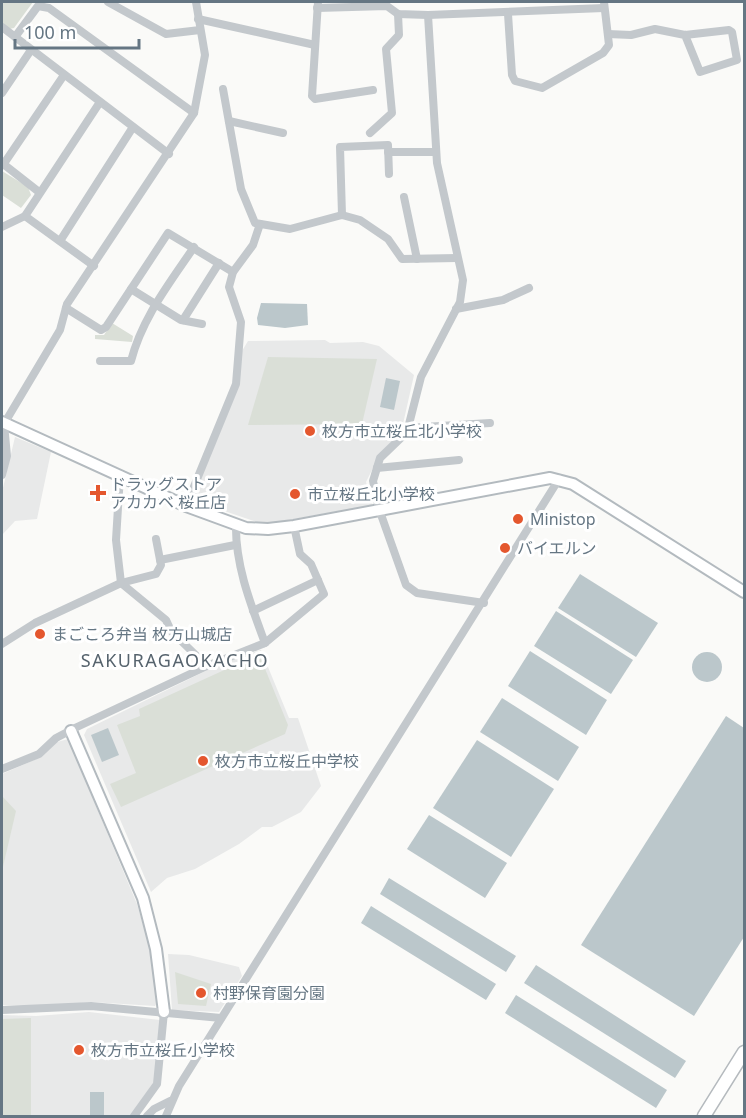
<svg xmlns="http://www.w3.org/2000/svg" width="746" height="1118" font-family="'Noto Sans','Noto Sans JP',sans-serif">
<rect width="100%" height="100%" fill="#fafaf8"/>
<!-- built -->
<g fill="#e8e9e9">
<path d="M325,340L330,343L363,342L379,346L414,375L403,424L396,437L381,452L366,482L372,505L271,523L257,522L192,500L239,386L242,351L248,341Z"/>
<path d="M15,437L51,452L37,519L15,521L2,535V492Z"/>
<path d="M261,650L289,718H298L321,786L301,812L272,827H262L239,844L195,869L167,878L151,892L84,735L87,729L224,662Z"/>
<path d="M68,739L137,904L150,949L157,1003L155,1006L91,1002L46,1006L2,1005V774L41,757L57,742Z"/>
<path d="M168,954L189,955L239,967L242,976L219,1012L172,1010Z"/>
<path d="M89,1012L160,1020L155,1080L130,1116H2V1015L36,1016Z"/>
</g>
<!-- green -->
<g fill="#dadfd7">
<path d="M3,2H33L14,28L9,29L2,24Z"/>
<path d="M2,171L28,187L31,195L21,208L2,195Z"/>
<path d="M112,323L133,336L132,342L95,339V335H104Z"/>
<path d="M268,357L377,359L362,424L248,425Z"/>
<path d="M259,654L288,725L285,734L121,807L110,784L136,773L117,725L140,716L139,709Z"/>
<path d="M2,796L16,811L2,871Z"/>
<path d="M175,972L211,984L206,1006L178,1004Z"/>
<path d="M31,1018V1116H2V1019Z"/>
</g>
<!-- water -->
<g fill="#bbc7cb">
<path d="M261,303L307,304L308,325L285,328L258,325L257,318Z"/>
<path d="M386,378L400,381L394,410L380,407Z"/>
<path d="M580,574L658,623L636,657L558,608Z"/>
<path d="M556,611L633,660L611,694L534,646Z"/>
<path d="M530,651L607,700L586,735L508,686Z"/>
<circle cx="707" cy="667" r="15"/>
<path d="M502,698L579,747L558,781L480,732Z"/>
<path d="M726,716L744,728V937L694,1016L581,945Z"/>
<path d="M108,728L119,755L102,762L91,735Z"/>
<path d="M477,740L554,789L511,857L433,808Z"/>
<path d="M429,815L507,863L485,898L407,849Z"/>
<path d="M389,878L516,956L506,972L380,894Z"/>
<path d="M371,906L496,984L486,1000L361,923Z"/>
<path d="M536,965L686,1061L675,1078L524,983Z"/>
<path d="M516,995L667,1090L656,1108L505,1013Z"/>
<rect x="90" y="1092" width="14" height="24"/>
</g>
<g fill="none" stroke-linecap="round" stroke-linejoin="round">
<defs>
<g id="secondary">
<path d="M2,422L186,506L246,528L268,529L294,526L550,478L573,484L744,592"/>
<path d="M71,731L143,898L156,949L164,1012"/>
</g>
<path id="primary" d="M704,1116L744,1052"/>
</defs>
<!-- secondary casing -->
<use href="#secondary" stroke="#b3babf" stroke-width="14"/>
<!-- primary casing -->
<use href="#primary" stroke="#b5babe" stroke-width="15"/>
<!-- street -->
<g stroke="#c3c8cc" stroke-width="8">
<path d="M108,2L166,34L200,30"/>
<path d="M318,2L312,96L315,99L373,90"/>
<path d="M317,8L387,6L398,14L428,15L604,8"/>
<path d="M508,14L512,75L515,81L542,88L603,53L609,45L604,2"/>
<path d="M428,15L437,163L463,280L460,302L421,377L407,432L380,458L373,481L379,509L406,585L417,593L484,603"/>
<path d="M198,19L315,45"/>
<path d="M2,27L169,154"/>
<path d="M608,34L631,35L655,29L685,35L729,30L732,32L737,60L700,72L685,35"/>
<path d="M15,37L38,6L49,8L194,113"/>
<path d="M223,89L241,189L255,223L290,229L342,215L360,220L388,239L402,259L457,258"/>
<path d="M2,93L31,50"/>
<path d="M229,121L283,133"/>
<path d="M370,133L392,113L386,49L399,35L398,14"/>
<path d="M388,152H436"/>
<path d="M2,163L39,192"/>
<path d="M3,165L64,75"/>
<path d="M404,197L417,259"/>
<path d="M342,215L340,147L388,145L389,174"/>
<path d="M2,227L25,216"/>
<path d="M60,241L133,127"/>
<path d="M94,266L25,216L100,102"/>
<path d="M131,289L181,320L202,324"/>
<path d="M66,308L101,330L106,327L168,233L233,272"/>
<path d="M456,309L503,300L529,288"/>
<path d="M183,320L219,263"/>
<path d="M100,361H131C142,318 169,284 194,247"/>
<path d="M407,428L490,423"/>
<path d="M377,468L459,460"/>
<path d="M2,475L7,456L4,424L60,330L67,304L194,113L205,55L196,2"/>
<path d="M186,506L236,384L241,322L229,287L233,272L253,245L260,224"/>
<path d="M236,524C235,565 251,605 265,643"/>
<path d="M160,560L235,545"/>
<path d="M121,583L166,620L171,631L207,666"/>
<path d="M121,583L156,574L161,565L156,539"/>
<path d="M253,611L318,580"/>
<path d="M2,644L35,623L121,583L116,540L120,475"/>
<path d="M2,769L39,754L56,738L77,727L207,666L265,643L324,594L311,564L300,554L294,526"/>
<path d="M2,1010L91,1006L221,1018"/>
<path d="M134,1116L157,1084L164,1012"/>
<path d="M147,1116L154,1109L170,1101"/>
<path d="M166,1116L179,1086L559,479"/>
</g>
<!-- secondary -->
<use href="#secondary" stroke="#fff" stroke-width="10"/>
<!-- primary -->
<use href="#primary" stroke="#fff" stroke-width="12"/>
</g>
<!-- markers -->
<g fill="#e4572e" stroke="#fff" stroke-width="2">
<circle cx="310" cy="431" r="6"/>
<path d="M95 484h6v6h6v6h-6v6h-6v-6h-6v-6h6z"/>
<circle cx="295" cy="494" r="6"/>
<circle cx="518" cy="519" r="6"/>
<circle cx="505" cy="548" r="6"/>
<circle cx="40" cy="634" r="6"/>
<circle cx="203" cy="761" r="6"/>
<circle cx="201" cy="993" r="6"/>
<circle cx="79" cy="1050" r="6"/>
</g>
<g text-anchor="middle" stroke-width="6" stroke-linejoin="round" paint-order="stroke">
<!-- poi labels -->
<g font-size="16" fill="#657683" stroke="#fff" text-anchor="start">
<text x="322" y="437">枚方市立桜丘北小学校</text>
<text x="110" y="490">ドラッグストア<tspan x="110" dy="18">アカカベ 桜丘店</tspan></text>
<text x="307" y="500">市立桜丘北小学校</text>
<text x="530" y="525">Ministop</text>
<text x="517" y="554">バイエルン</text>
<text x="52" y="640">まごころ弁当 枚方山城店</text>
<text x="215" y="767">枚方市立桜丘中学校</text>
<text x="213" y="999">村野保育園分園</text>
<text x="91" y="1056">枚方市立桜丘小学校</text>
</g>
<!-- neighbourhood labels -->
<g font-size="18" letter-spacing="1.5" fill="#57646e" stroke="#fff">
<text x="175" y="667">SAKURAGAOKACHO</text>
</g>
</g>
<!-- border -->
<rect width="746" height="1118" fill="none" stroke="#657683" stroke-width="6"/>
<!-- scale -->
<path d="M15 39v9h124v-9" fill="none" stroke="#657683" stroke-width="3"/>
<text x="24" y="39" font-size="18" fill="#657683" stroke="#ffffff" stroke-width="4.5" paint-order="stroke">100 m</text>
</svg>
